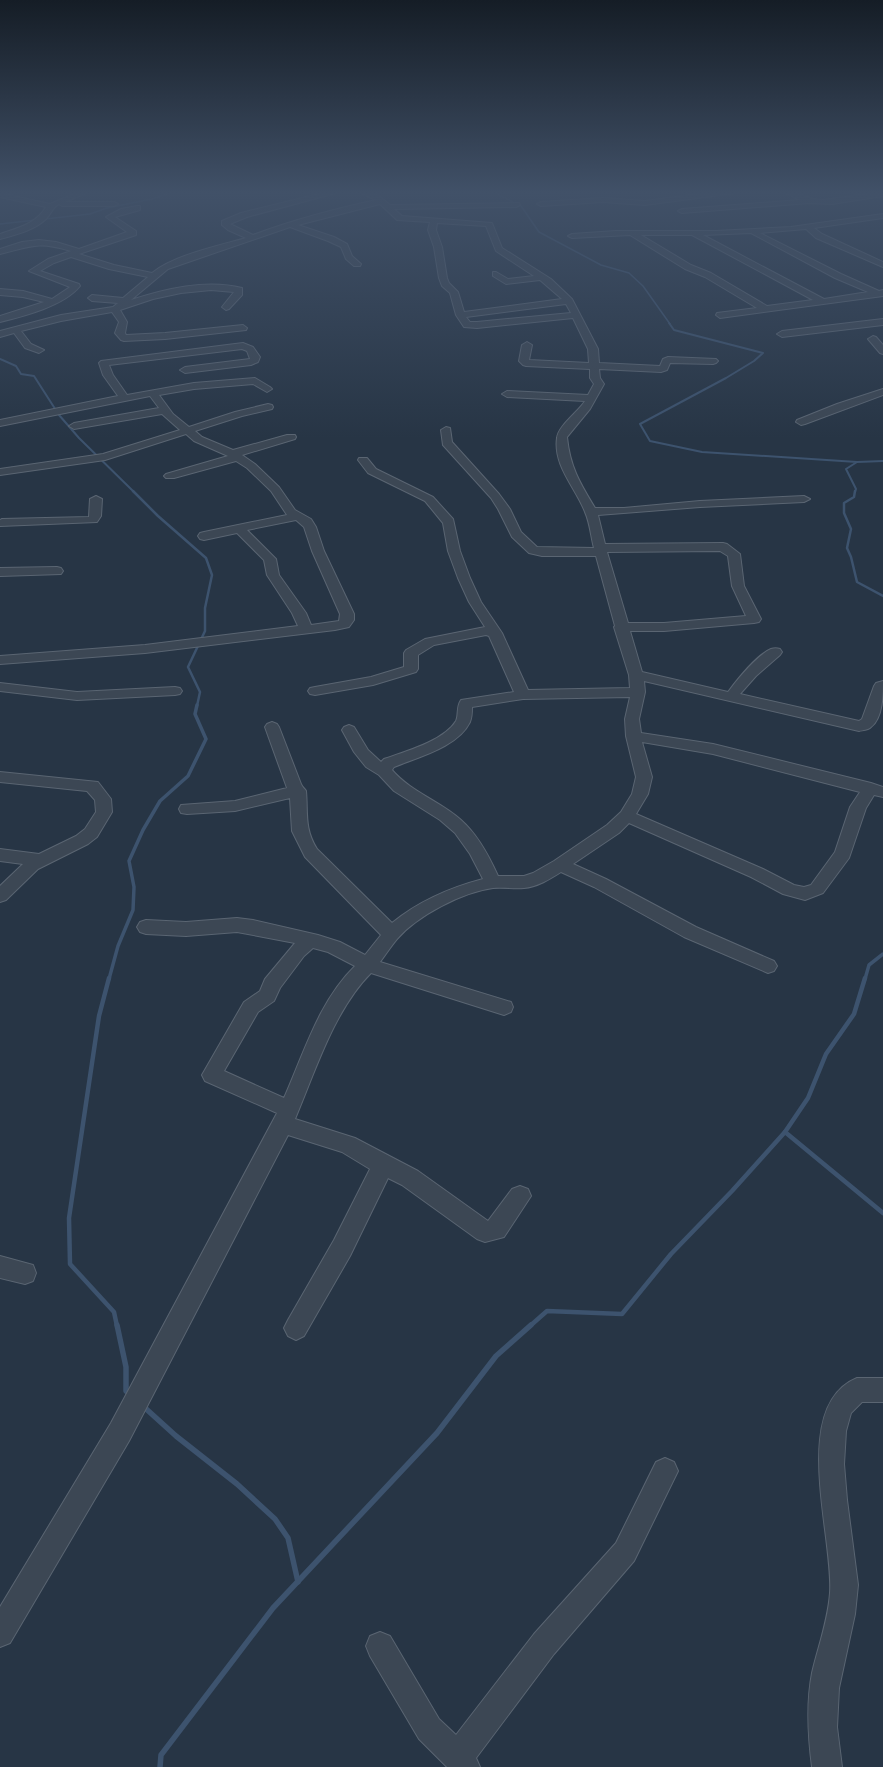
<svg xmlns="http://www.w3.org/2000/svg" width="883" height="1767" font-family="'Work Sans',sans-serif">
<rect width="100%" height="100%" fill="#273545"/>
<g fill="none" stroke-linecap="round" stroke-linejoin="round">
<!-- stream-far5 -->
<g stroke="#3d536e" stroke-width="1.5">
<path d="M491,191L521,206L539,232L601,265L629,273L643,286L670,324"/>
<path d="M0,224L90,214L107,208L152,199L173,192L197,191"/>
</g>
<!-- stream-far4 -->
<g stroke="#3d536e" stroke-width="2">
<path d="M669,323L674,330L763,353L754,361L726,378L640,424L650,441L702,452L857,462"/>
<path d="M0,359L16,366L21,374L34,376L59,415L79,438L134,492"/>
<path d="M855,492L856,489L846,469L857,462L883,461"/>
</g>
<!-- stream-far3 -->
<g stroke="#3d536e" stroke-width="2.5">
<path d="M133,491L158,516L206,558L212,575L205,608V631L188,667L200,692L197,706"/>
<path d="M855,491L854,497L844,503V513L851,529L847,548L851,557L857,582L883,596"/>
</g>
<!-- stream-far2 -->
<g stroke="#3d536e" stroke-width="3.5">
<path d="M109,979L118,946L133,910L134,887L129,861L143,830L160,801L188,776L206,739L195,714L197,705"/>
<path d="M865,979L869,965L883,954"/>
</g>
<!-- stream-far1 -->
<g stroke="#3d536e" stroke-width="4.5">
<path d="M109,978L99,1016L69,1218L70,1264L114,1312L117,1326"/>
<path d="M785,1132L883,1213"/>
<path d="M530,1326L547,1311L622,1314L671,1254L732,1191L785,1132L808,1098L826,1054L854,1014L865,978"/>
</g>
<!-- stream -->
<g stroke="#3d536e" stroke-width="5.5">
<path d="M117,1325L126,1367V1391L130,1394"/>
<path d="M144,1407L176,1436L237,1484L275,1519L288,1538L298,1582"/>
<path d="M160,1767L161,1755L273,1608L437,1433L496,1356L531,1325"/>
</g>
<defs>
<g id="minor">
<path d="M81,191H91L65,202H114L118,204L114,206H62L59,204C52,208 51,214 46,219C35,230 15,235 0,239V234C18,228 36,224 46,207L0,197V193L50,204Z"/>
<path d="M331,191H343L247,217L230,224L253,235C293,220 335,209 376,200L356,191C371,191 378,194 390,205L519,203L520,205L516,207L394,209L402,216L492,223L502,248L551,279L572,299L598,349L599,363L660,366L663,359L668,357L716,359L718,361L716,363L713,364L670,363L667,370L661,372L599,369L600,378L604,384L590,409L567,437C570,467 580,483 595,508H624L700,501L804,496L810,499L804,502L700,507L598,515L605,544L723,543L727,544L740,554L744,586L761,619L759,622L754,623L664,631H630L642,672L728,692C737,680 757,655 771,649C774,648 777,648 780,649L782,652L780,655L756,676L740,694L859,721L862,719L874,686L876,683L883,681C883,694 883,718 871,727C868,730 863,730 859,731L644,681L645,692L639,719L641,733L713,744L871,783L883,787V797L874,795L866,808L849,858L823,893L805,900L783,894L751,877L629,823L619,833L573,864L606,879L696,927L774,961L777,966L774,971L768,973L684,937L594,887L561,872C550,879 537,887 524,888C514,889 504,887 493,888C462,892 417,916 397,939C391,946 386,954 380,962L511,1002L513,1007L511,1012L504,1015L371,973C334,1010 315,1072 295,1119L355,1138L418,1171L488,1221L512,1189L520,1186L528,1189L531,1196L504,1237L485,1242L477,1239L402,1185L388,1178L350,1256L304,1336L296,1340L288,1336L284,1328L288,1320L334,1240L370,1169L342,1152L288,1135L129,1441L10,1643L0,1647V1607L111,1423L277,1113L205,1081L202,1075L244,1002L260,991L265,979L295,943L237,932L186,936L146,934L140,932L137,927L140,922L146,920L186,922L237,918L253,920L318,935L340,942L365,955L381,935L305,857L292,831L290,798L235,811L187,814L181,813L179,809L181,805L235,801L287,788L265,727L267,724L272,722L277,724L279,727L301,784C302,787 305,789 306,791C308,813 304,828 317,849L392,923C419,901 449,888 483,879L470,854L455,833L440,820L394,791L379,775L366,767L354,752L342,730L344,727L349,725L354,727L368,750L381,762L384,759C404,752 444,741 456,721C459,715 456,707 461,700L514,692L489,636L486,635L434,645L418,655V669L416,672L373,685L315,695L310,694L308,691L310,688L315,687L371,677L404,667V653L406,650L425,639L485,627L469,602L458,578L448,551L443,523L425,501L368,473L358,460L359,458H367L376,469L433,497L453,519L460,551L470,578L481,602L502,633L528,690L630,688L629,675L614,627L615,626L596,556H542L529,553L512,537L498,509L491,498L443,445L441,430L446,427L450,428L452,442L499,494L510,509L521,532L537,547L594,548C591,537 590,523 585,512C576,488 553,466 557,438C558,426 578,412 585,401L507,397L502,394L507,391L588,395L594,384L590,378V369L526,366L523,365L519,361L522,345L527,342L532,345L529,360L589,363L588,349L573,318L477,328L464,327L456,315L450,293L442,286L439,278L434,247L428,230L430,222L397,220L380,204L298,225L334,237L347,244L352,256L361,264L360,266H354L346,259L341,247L328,241L290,227L168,269L131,300C165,289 206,279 242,288V295L229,309L226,310L222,307L234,292L211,290L181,293L153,299L120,310L127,322L125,333L126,335L165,333L243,325L247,328L246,330L165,339L124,341L121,340L115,333L119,322L112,312L61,321L21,331L31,344L44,350L39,353L25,348L14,333L0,337V331L61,315L113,307L118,303L92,301L88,298L92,295L123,298L148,277L109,269L71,257L54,263L40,271L79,284L80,286C64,306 24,316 0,322V316L44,302L23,297L0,295V289L23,291L52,299L70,287L29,271L48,259L71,251C38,241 32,246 0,254V249L22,242L39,240L56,242L79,249L127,232L106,217L121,209L137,206H140V210L115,217L136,231V235L79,254L114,265L152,273C174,255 218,246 246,238L228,230L222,225V221L241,213ZM437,223L486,226L496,251L534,276L508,279L496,272H493V276L506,284L540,280L562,299L464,312L458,292L449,283L447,278L442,247L436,230ZM566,304L571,313L477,322H470L466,317ZM720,551L728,556L732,586L746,616L664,623H628L607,552ZM630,697L625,719L626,736L636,777L632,794L621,812L607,825L554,861L533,873L524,876H498C489,856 478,835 461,820C440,801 411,792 392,770L394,767C418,757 458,747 470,722C472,717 472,712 472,707L523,699ZM642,742L713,754L860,792L850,807L835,852L811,885L804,887L794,885L763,869L636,814L648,794L652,777ZM313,948L328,952L355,966C319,1001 304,1053 284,1098L224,1071L258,1012L274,1001L280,988L304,956Z"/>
<path d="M722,191H739L735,193L645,205L603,202L541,206L537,204L541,202L603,198L645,201Z"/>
<path d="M782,191H793L812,199L823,200L883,192V196L832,204L809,203L682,213L678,211L682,209L800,200Z"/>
<path d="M883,214V218L814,228L822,234L883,262V267L816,238L806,229L760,233L841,274L879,291L883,290V296L720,318L716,315L717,313L757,308L705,277L685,269L630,235L572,238L568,236L572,234L616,231H716L791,227ZM751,233L835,278L868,292L824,299L703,235ZM641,235H692L813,300L767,306L711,273L691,265Z"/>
<path d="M883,319V325L782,337L777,334L782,331Z"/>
<path d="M873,336L876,337L883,345V354L880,353L868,339Z"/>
<path d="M243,343L253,347L260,357L258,362L251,365L185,373L180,370L185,367L250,359L247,351L242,349L109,365L113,375L127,395L194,383L255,378L270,387L272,389L267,392L253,384L194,389L159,395L173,414L189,427L235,412L268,404L272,405L273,407L272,409L242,416L195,431L202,437L233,450L287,435H295L296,437L295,439L242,455L255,464L279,487L295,510L311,519L316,527L324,551L354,614V620L349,627L335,630L145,653L0,664V656L145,645L298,626L292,613L267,575L264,560L237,533L204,540L200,539L198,536L200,533L204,532L287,515L271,491L247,468L236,461L174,478H166L164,476L166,474L228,456L194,441L186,434L105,460L0,475V469L103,454L180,430L162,414L74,429L69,426L74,423L159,408L150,396L0,426V420L118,396L103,375L99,363L101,361ZM296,520L304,527L312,551L340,614L339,621L311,625L306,613L279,575L276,559L247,530Z"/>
<path d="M883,389V395L805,424L801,425L796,422L797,420L837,404Z"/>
<path d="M96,496L102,499L101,516L97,522L0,526V520L2,519L89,517L90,499Z"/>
<path d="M57,567L61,568L63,571L61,574L0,576V568Z"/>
<path d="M0,683L77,692L175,687L180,688L182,691L180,694L175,695L77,700L0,691Z"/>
<path d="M0,772L98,782L111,799L112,812L97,837L88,844L38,869L6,900L0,902V886L23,864L0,861V849L39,854L76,836L85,829L96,812L95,800L87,791L0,782Z"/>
<path d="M0,1256L33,1265L36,1273L33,1281L25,1284L0,1278Z"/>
<path d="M857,1378H883V1402H862L851,1413L846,1431L844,1464L847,1500L858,1585L855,1614L839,1688L837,1727L842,1767H812C808,1736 806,1704 812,1673C818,1647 828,1621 830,1593C834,1538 789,1406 857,1378Z"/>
<path d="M665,1458L674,1462L678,1471L634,1561L554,1654L476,1758L480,1767H447L419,1739L370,1656L366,1646L370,1636L380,1632L390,1636L439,1719L456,1735L534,1634L616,1543L656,1462Z"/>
</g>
</defs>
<!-- minor casing -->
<use href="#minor" stroke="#5a6572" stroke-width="2"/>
<!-- minor -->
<use href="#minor" fill="#3c4754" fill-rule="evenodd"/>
</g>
<!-- sky -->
<linearGradient id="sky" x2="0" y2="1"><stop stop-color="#151d26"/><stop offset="0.44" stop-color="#415168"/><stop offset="1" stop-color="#415168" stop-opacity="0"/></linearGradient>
<rect width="883" height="438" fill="url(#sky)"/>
</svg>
